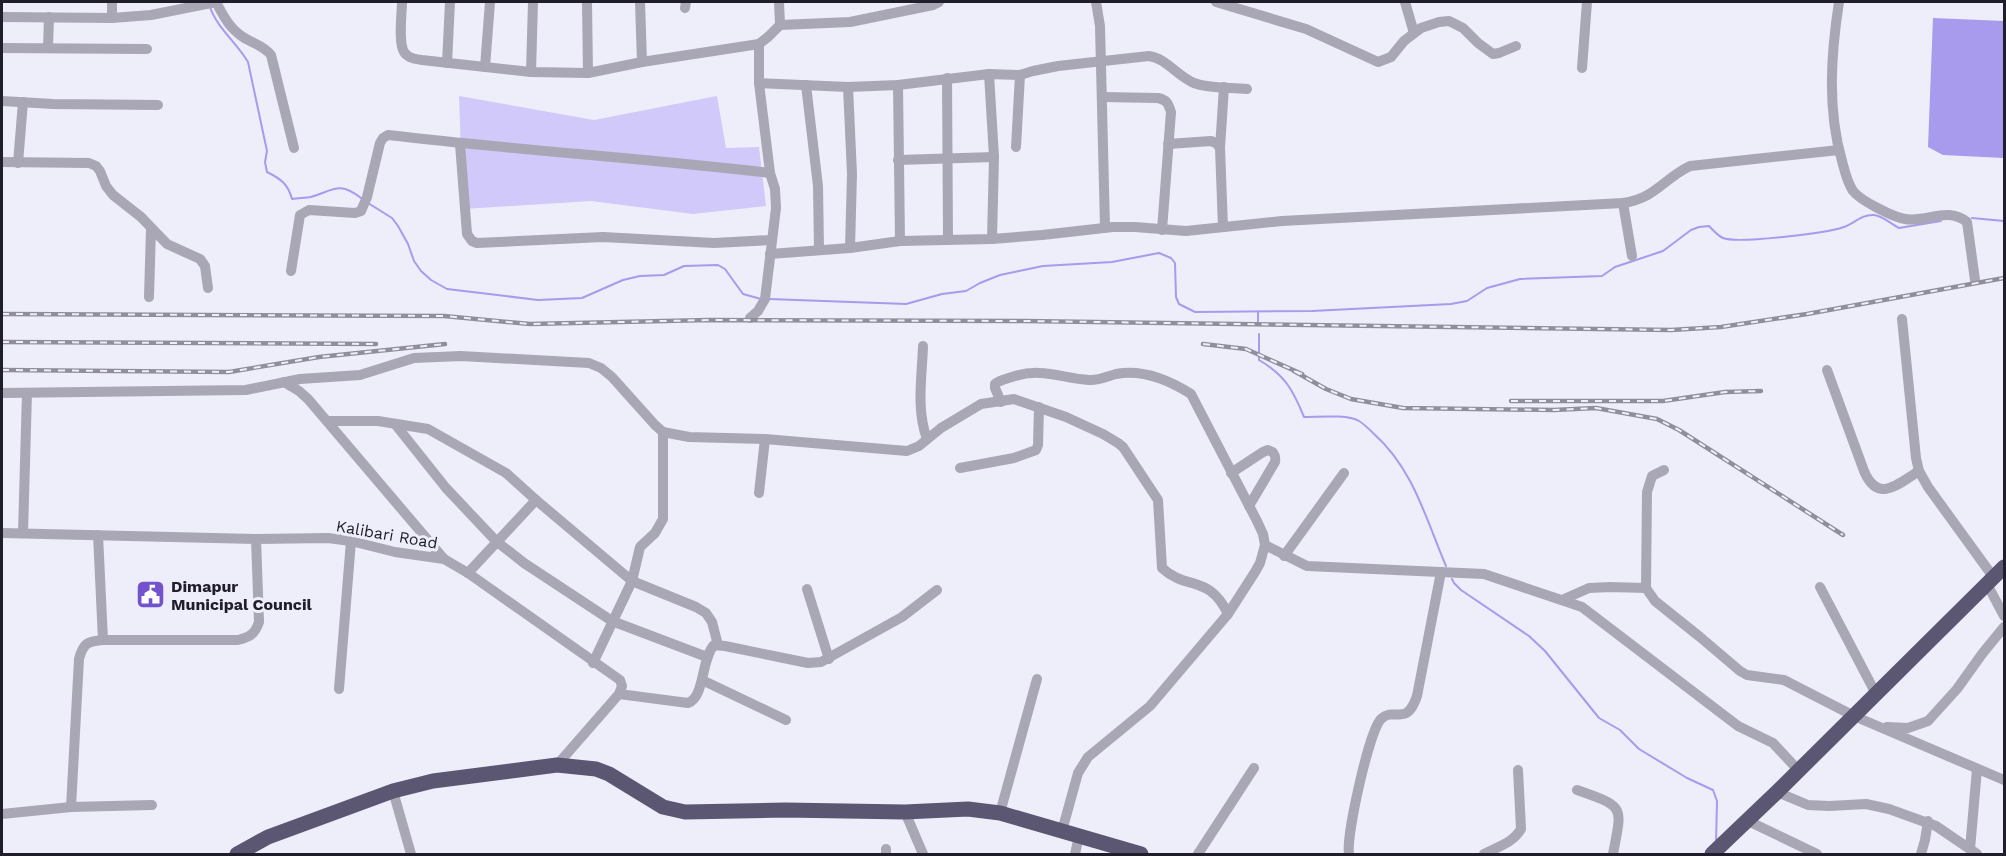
<svg xmlns="http://www.w3.org/2000/svg" width="2006" height="856" font-family="'Work Sans',sans-serif">
<rect width="100%" height="100%" fill="#eeedfa"/>
<!-- green -->
<path fill="#d0c9fa" d="M459,96L594,120L717,96L726,148L759,147L766,206L693,214L591,201L463,209Z"/>
<!-- water -->
<path fill="#a89aec" d="M1933,18L2004,21V158L1943,155L1928,147Z"/>
<g fill="none" stroke-linecap="round" stroke-linejoin="round">
<!-- stream -->
<g stroke="#a89aec" stroke-width="2">
<path d="M210,7C217,28 237,43 248,62L267,151L265,162L267,172C281,179 288,184 292,199C298,198 305,198 311,197C334,190 339,181 361,198"/>
<path d="M368,203L392,218L398,226L408,244L414,261L421,271L431,280L447,289L538,300L582,298L623,280L640,276L664,275L684,266L718,265L725,269L743,294L761,299"/>
<path d="M1972,218L2004,221"/>
<path d="M769,299L906,304L942,294L966,291L980,283L1000,275L1019,271L1043,266L1112,262L1159,253L1171,258L1175,263L1176,297L1179,304L1195,312L1312,311L1451,304L1467,301L1487,288L1520,279L1602,276L1615,267L1663,251L1691,230L1699,227L1709,226C1713,230 1718,236 1723,238C1737,244 1828,233 1844,227C1855,223 1862,214 1874,215C1883,216 1891,224 1899,228L1941,221"/>
<path d="M1258,312V323"/>
<path d="M1259,334V360C1285,375 1293,390 1304,417C1318,417 1347,414 1359,421C1364,424 1369,429 1373,433C1413,468 1426,519 1446,566"/>
<path d="M1452,579L1454,583L1461,590L1529,636L1545,651L1599,718L1620,730L1639,749L1687,778L1713,790L1717,801L1716,843"/>
</g>
<!-- minor -->
<g stroke="#a9a7b5" stroke-width="10">
<path d="M112,2V18"/>
<path d="M402,2C402,13 398,42 404,52C408,58 415,59 422,60L531,72L588,73L642,62L759,44"/>
<path d="M587,2L588,73"/>
<path d="M640,2L642,62"/>
<path d="M1096,2L1100,26L1105,227"/>
<path d="M1216,2L1306,29L1378,62L1391,57L1404,41L1421,28L1439,22L1449,21L1463,28L1478,43L1493,54L1499,53L1516,46"/>
<path d="M1405,2L1414,33"/>
<path d="M1839,2C1831,54 1827,109 1842,161C1845,172 1847,182 1853,191C1861,201 1893,217 1905,219C1927,223 1947,206 1967,222L1975,280"/>
<path d="M685,8L686,2"/>
<path d="M2,17L112,18L151,15L216,2C223,15 229,28 243,37C252,43 264,46 271,55L294,148"/>
<path d="M780,25L850,22L933,5L939,2"/>
<path d="M2,48L147,49"/>
<path d="M48,48L49,17"/>
<path d="M447,63L450,2"/>
<path d="M485,67L490,2"/>
<path d="M1582,68L1587,2"/>
<path d="M531,72L533,2"/>
<path d="M989,74L994,157L992,239"/>
<path d="M947,78L948,239"/>
<path d="M759,83L848,87L898,85L989,74L1020,75L1033,71L1058,66L1149,56C1166,58 1178,77 1194,83C1210,89 1231,87 1247,89"/>
<path d="M806,85L818,186L819,249"/>
<path d="M898,85L900,241"/>
<path d="M848,87L852,174L850,248"/>
<path d="M1102,97L1158,98C1167,100 1168,103 1171,112L1162,230"/>
<path d="M2,101L53,104L158,105"/>
<path d="M460,144L467,234L472,241L477,243L603,237L714,243L771,240"/>
<path d="M1168,144L1211,141L1216,143L1220,148L1223,227"/>
<path d="M1016,147L1020,75"/>
<path d="M1220,148L1224,87"/>
<path d="M898,160L994,157"/>
<path d="M2,162L89,163L96,166L100,171L106,186L113,195L141,217L167,244L200,259L205,266L208,288"/>
<path d="M18,163L23,102"/>
<path d="M1623,203L1632,256"/>
<path d="M770,254L850,248L900,241L992,239L1042,235L1113,227H1135L1186,231L1282,221L1623,203C1656,198 1663,179 1690,166L1839,150"/>
<path d="M291,271L300,215L309,210L355,213L361,211L367,197L380,143L383,138L388,135C515,150 643,158 770,173"/>
<path d="M149,297L151,229"/>
<path d="M750,318L758,311L765,299L776,208L775,189L770,173L759,83V44L768,37L780,25L779,2"/>
<path d="M1902,319L1916,458L1919,471L1928,487L1994,578"/>
<path d="M923,346C922,377 916,409 927,439"/>
<path d="M1827,370L1864,471C1878,504 1898,484 1919,471"/>
<path d="M284,382L299,391L308,399L444,559"/>
<path d="M2,393L246,390L300,379L360,375L414,358L461,356L589,363L601,368L612,377L655,425L663,432L689,437L765,439L907,451L919,446L941,428L981,404L1014,399L1066,417L1103,434L1118,443L1123,447L1158,500L1162,568C1187,591 1209,574 1228,614"/>
<path d="M1001,402L995,388V384C1000,380 1006,379 1012,377C1041,367 1061,378 1089,380C1098,381 1108,376 1116,374C1142,369 1169,380 1191,394L1257,521L1263,534L1265,545L1260,563L1255,572L1228,614L1150,706L1088,757L1078,773L1062,831"/>
<path d="M328,421H378L428,429L506,473L536,500"/>
<path d="M395,424L446,488L496,541L524,563L612,621L707,657"/>
<path d="M960,468L1014,458L1036,450L1038,445L1039,407"/>
<path d="M1664,470L1652,476L1647,492L1646,588L1655,601L1700,637L1740,671L1747,675L1784,680L1854,716L2004,780"/>
<path d="M1231,473L1263,452L1268,450C1275,452 1276,456 1275,462L1249,506"/>
<path d="M759,493L765,439"/>
<path d="M2,533L256,539L328,538L351,541L395,552L444,559L468,573L620,680L622,686L619,694L557,765"/>
<path d="M23,533L27,393"/>
<path d="M98,535L103,640"/>
<path d="M1265,545L1307,566L1484,574L1582,607L1738,726L1773,743L1799,771"/>
<path d="M1284,556L1344,473"/>
<path d="M468,573L536,500L632,581L696,607L706,613L712,622L718,645"/>
<path d="M1987,584L2004,616"/>
<path d="M1820,587L1876,694"/>
<path d="M807,589L829,659"/>
<path d="M1562,600L1589,588L1610,587L1646,588"/>
<path d="M593,663L632,581L640,547L655,533L663,519V432"/>
<path d="M702,680L786,720"/>
<path d="M339,689L351,541"/>
<path d="M619,694L688,703C705,697 701,659 714,645L725,646L808,663L821,662L902,617L937,590"/>
<path d="M1887,727L1908,728L1928,721L1957,689L1982,654L2004,627"/>
<path d="M1577,790C1626,807 1622,806 1613,854"/>
<path d="M393,791L411,854"/>
<path d="M1777,792L1808,805L1829,806L1866,804L1889,809L1936,826L1977,854"/>
<path d="M71,807L79,659C83,644 87,641 103,640H238C250,637 255,634 259,622L256,539"/>
<path d="M905,812L923,854"/>
<path d="M1000,813L1037,679"/>
<path d="M2,814L71,807L152,805"/>
<path d="M1748,821L1817,854"/>
<path d="M886,849V854"/>
<path d="M1970,849L1977,769"/>
<path d="M1075,854L1079,836"/>
<path d="M1198,854L1254,768"/>
<path d="M1349,854C1346,836 1369,731 1381,719C1395,706 1406,728 1417,696L1441,572"/>
<path d="M1484,854C1497,847 1513,843 1521,829L1518,770"/>
<path d="M1921,854L1925,840L1928,821"/>
</g>
<!-- highway -->
<g stroke="#5b5773" stroke-width="15">
<path d="M237,854L268,837L393,791L433,781L557,765L596,769L609,774L663,807L685,812L785,810L905,812L968,809L1000,813L1141,854"/>
<path d="M1712,854L1777,792L2004,567"/>
</g>
<defs>
<g id="rail">
<path d="M2,314L444,316L530,324L710,320L1024,321L1671,330L1721,327L1807,314L2004,278"/>
<path d="M2,342L376,344"/>
<path d="M1203,344L1246,349L1302,374"/>
<path d="M2,370L229,372L319,357L445,344"/>
<path d="M1294,371L1326,389L1351,399L1403,408L1554,410L1596,408L1657,419L1679,430L1843,535"/>
<path d="M1511,401H1663L1725,392L1761,391"/>
</g>
</defs>
<!-- rail casing -->
<use href="#rail" stroke="#8f8e9a" stroke-width="4.5"/>
<!-- rail -->
<use href="#rail" stroke="#eeedfa" stroke-width="2" stroke-dasharray="7" stroke-linecap="butt"/>
</g>
<!-- icons -->
<defs>
<symbol id="civic-square" viewBox="-11 -11 22 22"><rect x="-9" y="-9" width="18" height="18" rx="4" fill="#7253cd" stroke="#eeedfa"/><path d="M-.6-6.5H3V-4.5H.6V-3L4-1V1h2V6H-6V1h2V-1L-.6-3ZM-1.2 2.5V6h2.4V2.5Z" fill="#fff"/></symbol>
</defs>
<g fill-rule="evenodd">
<use href="#civic-square" x="134" y="578" width="33" height="33"/>
</g>
<g text-anchor="middle" stroke-width="6" stroke-linejoin="round" paint-order="stroke">
<!-- street labels -->
<g font-size="16" fill="#201e2a" stroke="#eeedfa">
<text transform="translate(387 534) rotate(10)" y="6">Kalibari Road</text>
</g>
<!-- poi labels -->
<g font-size="16" font-weight="bold" fill="#201e2a" stroke="#eeedfa" text-anchor="start">
<text x="171" y="592">Dimapur<tspan x="171" dy="18">Municipal Council</tspan></text>
</g>
</g>
<!-- border -->
<rect width="2006" height="856" fill="none" stroke="#201e2a" stroke-width="6"/>
</svg>
